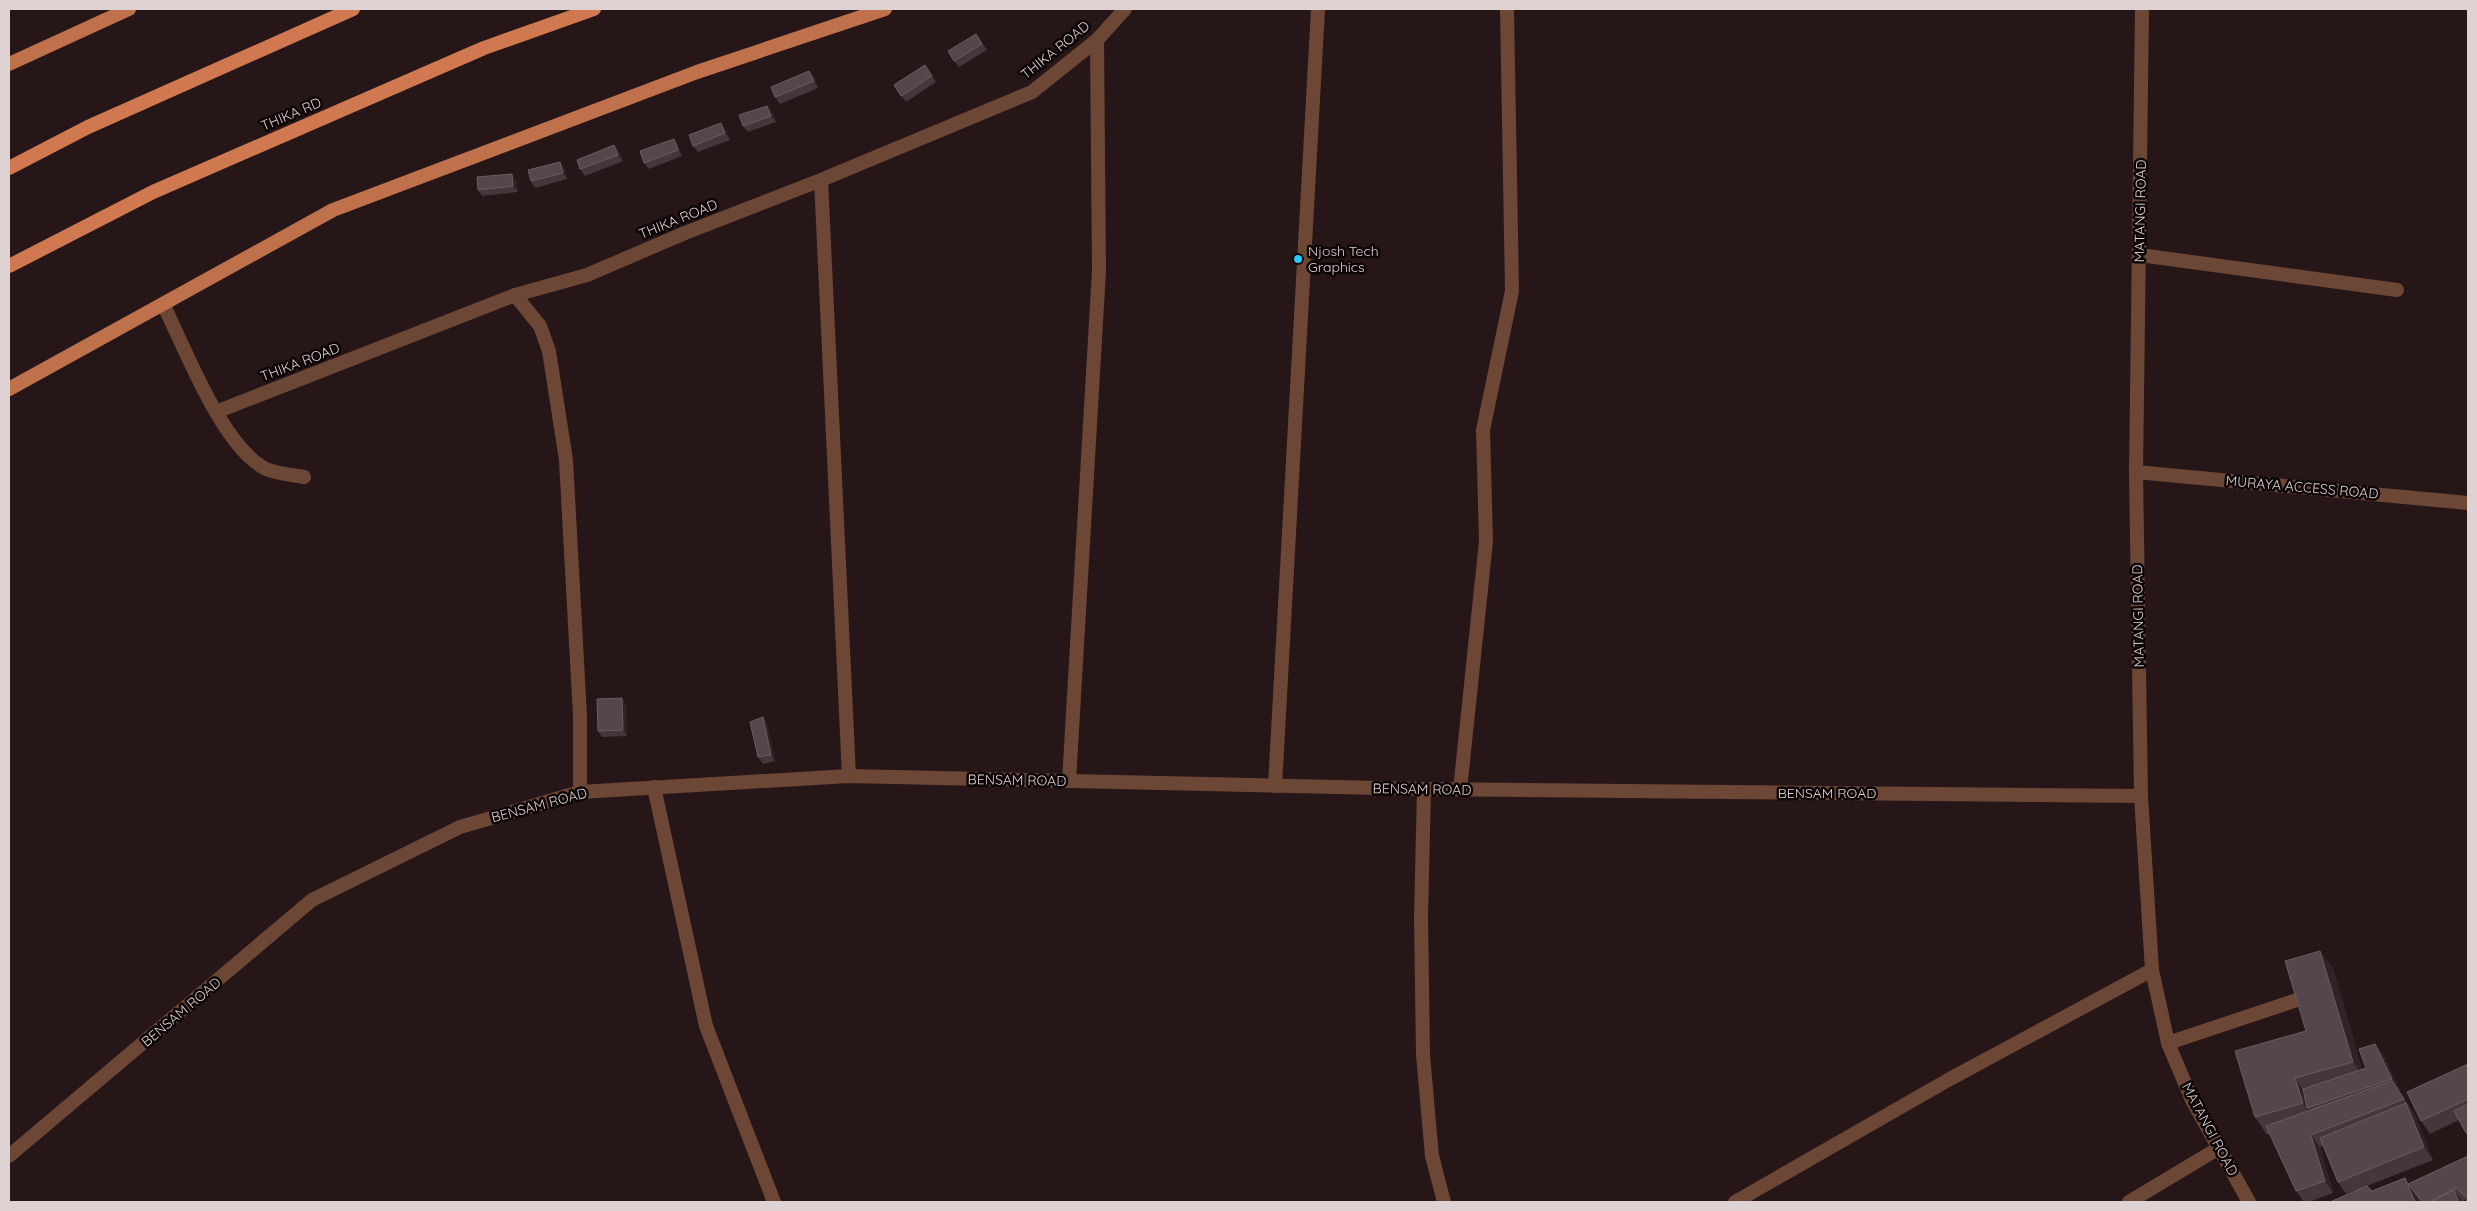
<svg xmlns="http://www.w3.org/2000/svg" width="2477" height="1211" font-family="Quicksand,sans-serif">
<rect width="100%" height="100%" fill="#271617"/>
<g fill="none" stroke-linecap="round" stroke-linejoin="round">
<!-- service -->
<g stroke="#6d4736" stroke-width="14">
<path d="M2140,255L2397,290"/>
<path d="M515,295L540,326L549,351L566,460L580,716V792"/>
<path d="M163,304C185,348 222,447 266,469C277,474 293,475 304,477"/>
<path d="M216,412L515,295L587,275L685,233L821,180L1032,92L1097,40L1125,9"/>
<path d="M1069,781L1099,271L1097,40"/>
<path d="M1275,786L1318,9"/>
<path d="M654,787L706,1026L774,1202"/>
<path d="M1460,790L1486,541L1483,430L1512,291L1507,9"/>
<path d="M2168,1043L2303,998"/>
<path d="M1735,1202L1948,1080L2152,970"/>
<path d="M2129,1202L2219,1148"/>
</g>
<!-- minor -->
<g stroke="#6d4736" stroke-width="14">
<path d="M2142,9L2136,472L2141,796L2152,970L2168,1043L2192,1100L2249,1202"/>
<path d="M821,180L849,776"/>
<path d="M2136,472L2468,503"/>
<path d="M1424,789L1421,916L1423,1055L1432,1156L1444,1202"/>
<path d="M9,1156L312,900L460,827L580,792L849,776L1424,789L2141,796"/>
</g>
<!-- primary -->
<g stroke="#bf714c" stroke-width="14">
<path d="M9,64L129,9"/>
<path d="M9,389L333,210L697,72L885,9"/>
</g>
<!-- trunk -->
<g stroke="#d07950" stroke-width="14">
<path d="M9,168L88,127L353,9"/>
<path d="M9,266L153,192L484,48L594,9"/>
</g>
</g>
<!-- wall -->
<g fill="#45353c">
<path d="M976,34L987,50L959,67L954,61Z"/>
<path d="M925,65L936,82L906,102L894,85Z"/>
<path d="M809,71L814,78L818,88L780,104L775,97Z"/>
<path d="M767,106L772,112L776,122L748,132L743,126Z"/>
<path d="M725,129L730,140L698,152L693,146Z"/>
<path d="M674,139L678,145L682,156L649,169L644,163Z"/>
<path d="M619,151L623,161L585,176L580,169Z"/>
<path d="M560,162L564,168L567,179L535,188L531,181Z"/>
<path d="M516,180L518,192L482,196L478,190Z"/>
<path d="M622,698L626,705L627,736L602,737L598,731Z"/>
<path d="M763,717L767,724L775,761L763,764L758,757Z"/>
<path d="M2320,951L2333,968L2362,1069L2366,1068L2375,1044L2384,1056L2400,1091H2399L2415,1115L2433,1160L2367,1186L2372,1191L2405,1178L2408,1184L2468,1156V1202H2467L2465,1200L2462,1202H2463H2422L2417,1196L2420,1202H2330L2363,1188L2346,1194L2338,1182L2323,1146L2320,1147L2333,1193L2309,1202H2304L2296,1191L2270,1134L2267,1135L2255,1117L2306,1031Z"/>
<path d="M2468,1064V1137L2459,1120L2430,1134L2421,1121Z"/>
</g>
<!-- shaded-wall -->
<g fill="#322127">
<path d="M809,71L814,78L818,88L814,81Z"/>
<path d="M767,106L772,112L776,122L771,116Z"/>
<path d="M721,123L725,129L730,140L725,133Z"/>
<path d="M674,139L678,145L682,156L678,150Z"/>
<path d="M614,145L619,151L623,161L618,155Z"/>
<path d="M560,162L564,168L567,179L563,173Z"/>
<path d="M512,174L516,180L518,192L513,186Z"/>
<path d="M622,698L626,705L627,736L623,730Z"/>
<path d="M763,717L767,724L775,761L771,755Z"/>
<path d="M2320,951L2333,968L2365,1080L2353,1062Z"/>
<path d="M2375,1044L2384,1056L2400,1091L2392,1079Z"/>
<path d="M2295,1078L2307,1096V1108L2315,1121L2303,1103Z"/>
<path d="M2406,1103L2415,1115L2433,1160L2424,1147Z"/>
<path d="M2311,1135L2320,1147L2333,1193L2325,1181Z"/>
<path d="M2405,1178L2417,1196L2420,1202H2415Z"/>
<path d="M2454,1190L2463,1202H2459Z"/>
</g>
<!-- building -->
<g fill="#55464c" stroke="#6a5c61">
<path d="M976,34L982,44L954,61L948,51Z"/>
<path d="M925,65L932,76L901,96L894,85Z"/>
<path d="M809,71L814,81L775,97L771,87Z"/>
<path d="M767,106L771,116L743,126L739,115Z"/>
<path d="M721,123L725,133L693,146L689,135Z"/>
<path d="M674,139L678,150L644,163L640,151Z"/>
<path d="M614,145L618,155L580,169L577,160Z"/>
<path d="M560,162L563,173L531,181L528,170Z"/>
<path d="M512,174L513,186L478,190L477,177Z"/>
<path d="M622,698L623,730L598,731L597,699Z"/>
<path d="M763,717L771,755L758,757L750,722Z"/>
<path d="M2320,951L2353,1062L2295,1078L2303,1103L2255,1117L2235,1051L2306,1031L2285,961Z"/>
<path d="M2375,1044L2392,1079L2307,1108L2303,1089L2366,1068L2359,1049Z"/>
<path d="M2468,1064V1099L2421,1121L2407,1092Z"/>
<path d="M2392,1081L2404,1099L2311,1135L2325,1181L2296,1191L2266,1126Z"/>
<path d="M2406,1103L2424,1147L2338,1182L2320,1138Z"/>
<path d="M2468,1104V1132L2466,1133L2454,1111Z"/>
<path d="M2468,1156V1199L2456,1188L2429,1202H2422L2408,1184Z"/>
<path d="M2405,1178L2415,1202H2330L2367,1186L2372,1191Z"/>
<path d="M2454,1190L2459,1202H2431Z"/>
</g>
<!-- markers -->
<circle fill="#25c9fe" stroke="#0b0505" stroke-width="2" cx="1298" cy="259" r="5"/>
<g text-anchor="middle" stroke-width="5" stroke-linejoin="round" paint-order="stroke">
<!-- street labels -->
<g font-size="14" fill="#ded2d2" stroke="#0b0505">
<text transform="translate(1055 50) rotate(-39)" y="5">THIKA ROAD</text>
<text transform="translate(291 114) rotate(-23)" y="5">THIKA RD</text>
<text transform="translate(2140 211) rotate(-89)" y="5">MATANGI ROAD</text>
<text transform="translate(678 219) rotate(-22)" y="5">THIKA ROAD</text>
<text transform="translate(300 362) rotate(-21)" y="5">THIKA ROAD</text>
<text transform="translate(2302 487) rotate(5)" y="5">MURAYA ACCESS ROAD</text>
<text transform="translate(2138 616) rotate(-91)" y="5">MATANGI ROAD</text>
<text transform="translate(1017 780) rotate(1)" y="5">BENSAM ROAD</text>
<text transform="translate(1422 789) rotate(1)" y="5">BENSAM ROAD</text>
<text x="1827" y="798">BENSAM ROAD</text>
<text transform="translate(539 805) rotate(-15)" y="5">BENSAM ROAD</text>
<text transform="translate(181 1012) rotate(-40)" y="5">BENSAM ROAD</text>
<text transform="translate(2210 1129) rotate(62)" y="5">MATANGI ROAD</text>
</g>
<!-- poi labels -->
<g font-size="14" fill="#ded2d2" stroke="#0b0505" text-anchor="start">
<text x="1308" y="256">Njosh Tech<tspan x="1308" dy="16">Graphics</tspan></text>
</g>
</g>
<!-- border -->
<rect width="2477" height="1211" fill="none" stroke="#ded2d2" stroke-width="20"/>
</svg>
